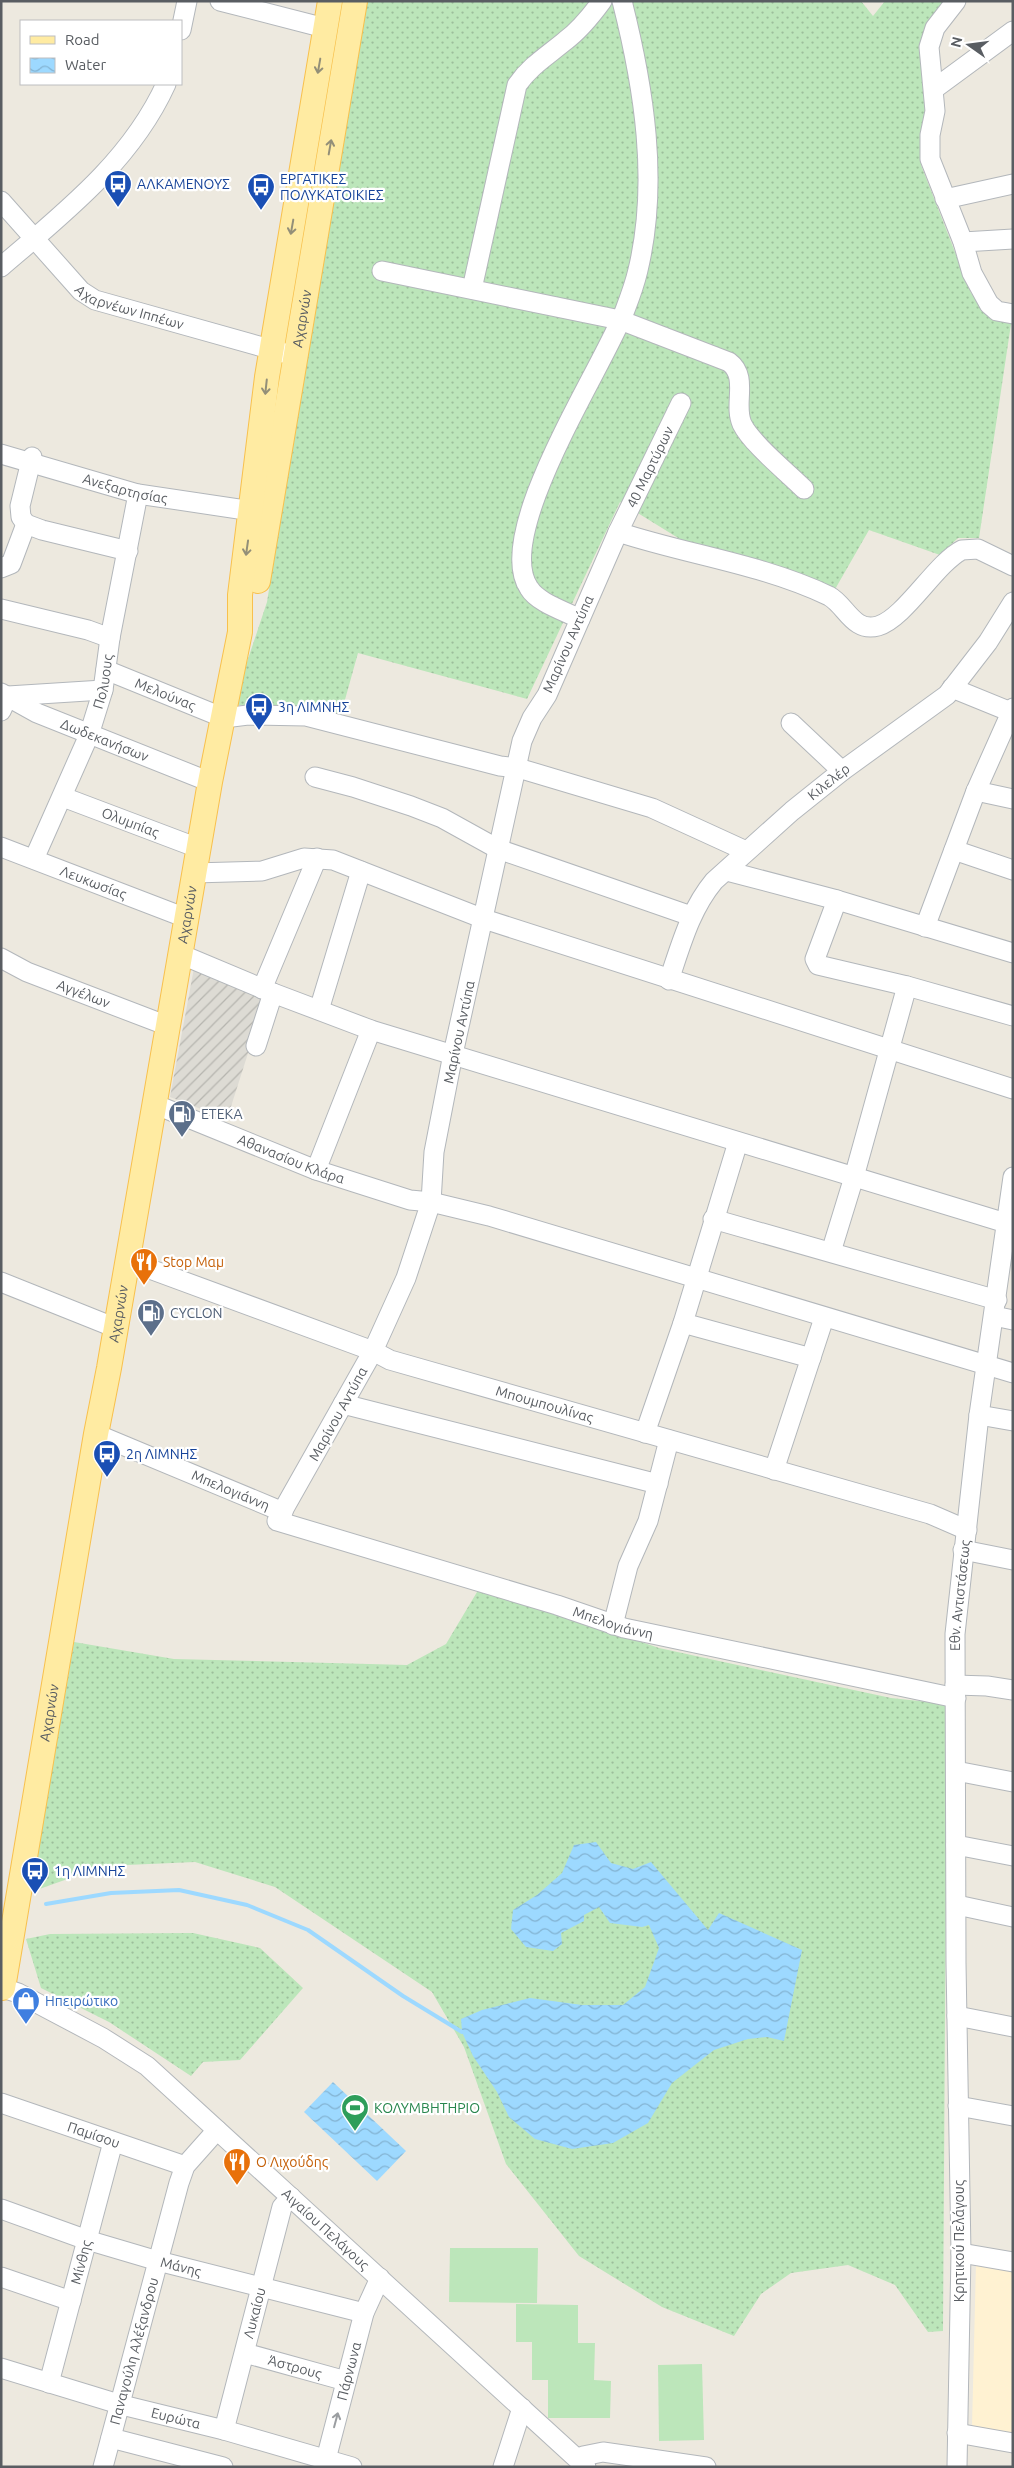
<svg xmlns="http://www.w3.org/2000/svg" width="1014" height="2468" font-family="Ubuntu,sans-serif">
<defs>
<pattern id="industrial-furrows" width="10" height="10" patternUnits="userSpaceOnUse" patternTransform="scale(1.25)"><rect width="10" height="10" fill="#dddbd4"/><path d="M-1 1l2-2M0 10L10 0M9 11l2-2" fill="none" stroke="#b6b5af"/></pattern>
<pattern id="grass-dots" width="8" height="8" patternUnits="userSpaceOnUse" patternTransform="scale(1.25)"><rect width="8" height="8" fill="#bce6ba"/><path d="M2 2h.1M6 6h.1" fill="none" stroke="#9cbe9b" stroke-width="1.8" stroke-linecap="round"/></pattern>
<pattern id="water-waves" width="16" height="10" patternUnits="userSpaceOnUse" patternTransform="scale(1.25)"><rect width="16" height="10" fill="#9dd9ff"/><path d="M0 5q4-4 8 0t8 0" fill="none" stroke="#83b3d2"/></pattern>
</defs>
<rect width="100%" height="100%" fill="#ede9df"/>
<!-- commercial -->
<path fill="#fff2d2" d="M976,2263L1013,2270V2436L972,2427Z"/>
<!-- industrial -->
<path fill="url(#industrial-furrows)" d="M194,968L265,1000L227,1119L170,1097Z"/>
<!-- grass -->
<g fill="url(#grass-dots)">
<path d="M367,1H861L873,16L885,1H946L921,134V165L971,293L987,314L1011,324L979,538H958L940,555L869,530L834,591L683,541L620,502L527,699L358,653L341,714L306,705L279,711L233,704L267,602L349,88Z"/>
<path d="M480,1587L659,1648L891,1698L947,1704L943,2331L928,2332L895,2285L848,2265L791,2273L761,2294L734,2336L662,2307L579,2256L506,2164L464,2047L432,1992L275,1887L195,1862L104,1866L31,1892L74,1642L174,1659L407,1665L446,1644Z"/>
<path d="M193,1933L260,1948L303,1988L240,2060L203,2062L191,2076L109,2022L41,1988L26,1939L50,1934Z"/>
</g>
<!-- pitch -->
<g fill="#bce6ba">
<path d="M450,2248H538L537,2303L449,2302Z"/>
<path d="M516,2304L578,2305V2343H595L594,2380L611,2381L610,2418H548V2380H532V2342H516Z"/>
<path d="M702,2364L704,2440L659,2441L658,2365Z"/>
</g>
<!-- water -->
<g fill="url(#water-waves)">
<path d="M596,1842L611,1863L633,1869L651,1862L708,1930L719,1913L802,1950L784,2041L767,2037L748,2039L714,2050L672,2083L648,2123L613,2143L572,2149L535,2139L509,2117L497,2092L473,2056L462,2032L461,2019L482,2010L530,1998L582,2005H623L645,1987L659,1948L649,1925L642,1927L610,1923L599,1907L584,1915V1921L561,1933L562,1944L553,1951L526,1947L511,1929L513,1910L537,1895L562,1873L574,1845Z"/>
<path d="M333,2082L406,2151L377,2181L304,2112Z"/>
</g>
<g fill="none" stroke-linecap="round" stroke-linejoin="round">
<!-- stream -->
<path stroke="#9dd9ff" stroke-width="4" d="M46,1904L111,1893L179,1890L247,1905L308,1930L403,1996L462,2032"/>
<defs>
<g id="minor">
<path d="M220,1L325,28"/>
<path d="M956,1L935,28L929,47L935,111L930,135V159L963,242L972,273L989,304L997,311L1013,314"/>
<path d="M181,30L187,1"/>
<path d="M934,89L1013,31"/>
<path d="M945,199L1013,184"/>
<path id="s1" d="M1,201L81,291L95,300L284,353"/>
<path d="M963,242L1013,239"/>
<path d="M1,267C64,213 131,161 166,84"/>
<path d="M382,271L620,320L729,362C749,377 733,404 742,424C751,443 788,473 804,489"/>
<path d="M472,289L517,85C530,66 547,56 565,41C580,30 591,16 602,1"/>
<path id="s2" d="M681,403L618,532L547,695L532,718L522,741L453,1054L434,1152L431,1202L406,1278L373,1351L277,1521L557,1605L624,1628L956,1698"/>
<path id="s3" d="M1,454L138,494L252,511"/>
<path d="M32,457L20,506L21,517L26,524L42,530L128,551"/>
<path d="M618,532C688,555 762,564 829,596C846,605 853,633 878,626C905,618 936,563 962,550L978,549L1013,566"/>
<path d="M1,568L11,564L26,524"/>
<path d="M1,609L88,630L110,638"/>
<path d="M580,619C565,611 538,603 529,588C492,534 604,366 625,310C630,297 635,283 638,270C659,182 644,88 622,1"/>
<path id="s4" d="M106,670L224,718L248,715L306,716L500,766L518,768L652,808L746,851"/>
<path d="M952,688L1011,712"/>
<path id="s5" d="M1,693L37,713L210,782"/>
<path d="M1,711L8,696L103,690"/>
<path d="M791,723L842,771"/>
<path d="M315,777L353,787L411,806L442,818L498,849L691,916"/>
<path d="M976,791L1013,799"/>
<path id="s6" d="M63,797L198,848"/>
<path id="s7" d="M1,847L186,918"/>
<path d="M954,850L1013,870"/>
<path id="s8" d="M34,859L89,735L103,690L110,638L138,494"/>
<path d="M727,871L837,900L1013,953"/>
<path d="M194,873L262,871L304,858L333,860L484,919L1013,1089"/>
<path d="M837,900L815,959L818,965L907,986L1013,1016"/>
<path d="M925,927L976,791L1013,708"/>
<path d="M180,954L273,993L371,1030L1006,1223"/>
<path id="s9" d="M1,958L27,972L168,1026"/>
<path id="s10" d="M669,980C681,945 690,910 714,881L792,811L842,771L947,695L988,642L1013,602"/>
<path d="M262,989L317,858"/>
<path d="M319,1010L361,871"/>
<path d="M256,1046L273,993"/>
<path id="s11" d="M154,1104L316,1170L410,1200L431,1202L489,1216L1013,1373"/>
<path d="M316,1170L371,1030"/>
<path d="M713,1219L997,1300"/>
<path d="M831,1252L854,1177L907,986"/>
<path id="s12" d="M128,1261L373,1351L390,1360L930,1514L967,1530"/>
<path d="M1,1282L116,1328"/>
<path d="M994,1316L1013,1320"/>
<path d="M683,1323L811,1358"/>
<path d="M343,1404L658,1484"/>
<path d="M979,1415L1013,1421"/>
<path d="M645,1433L683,1323L738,1142"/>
<path id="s13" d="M96,1434L283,1512"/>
<path d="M774,1470L824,1318"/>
<path d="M963,1550L1013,1560"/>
<path d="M613,1625L628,1566L648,1521L669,1440"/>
<path d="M955,1685L987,1686L1013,1690"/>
<path d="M956,1771L1013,1782"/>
<path d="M956,1845L1013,1856"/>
<path d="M957,1905L1013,1917"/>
<path id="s14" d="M3,1988L18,1993L103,2038L147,2066L586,2467"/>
<path d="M957,2016L1013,2027"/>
<path id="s15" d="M1,2103L185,2166"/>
<path d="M958,2106L1013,2116"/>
<path id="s16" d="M1,2209L87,2240L158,2261L364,2313"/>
<path d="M961,2253L1013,2262"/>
<path d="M1,2277L71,2301"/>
<path id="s17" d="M245,2353L346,2381"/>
<path id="s18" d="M1,2368L122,2405L224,2430L352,2467"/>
<path id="s19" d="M49,2383L113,2142"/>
<path id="s20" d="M224,2430L282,2207L291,2197"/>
<path d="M957,2433L1013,2443"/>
<path d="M111,2438L223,2467"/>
<path d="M579,2460L583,2456L603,2452L706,2467"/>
<path id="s21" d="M103,2467L179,2183L185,2166L217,2130"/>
<path id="s22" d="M324,2467L364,2313L380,2278"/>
<path d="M503,2467L522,2408"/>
<path id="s23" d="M957,2467L961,2253L956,1963L955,1634L979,1415L1013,1177"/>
</g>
<g id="major">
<path id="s24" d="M258,581L355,1"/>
<path id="s25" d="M1,1988H3L96,1434L109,1368L210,782L240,632V595L267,377L330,1"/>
</g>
</defs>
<!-- minor casing -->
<use href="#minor" stroke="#b3b7bb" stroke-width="21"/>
<!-- major casing -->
<use href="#major" stroke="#f8c04d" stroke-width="26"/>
<!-- minor -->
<use href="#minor" stroke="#fff" stroke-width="19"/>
<!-- major -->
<use href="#major" stroke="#ffeba2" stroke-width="24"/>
</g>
<!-- one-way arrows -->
<defs><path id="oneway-shaft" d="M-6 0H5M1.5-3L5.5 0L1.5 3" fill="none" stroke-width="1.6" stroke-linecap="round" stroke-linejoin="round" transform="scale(1.25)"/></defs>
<g stroke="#938f78">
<use href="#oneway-shaft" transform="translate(319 66) rotate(100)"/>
<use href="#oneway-shaft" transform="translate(330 147) rotate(-80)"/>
<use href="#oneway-shaft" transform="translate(292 227) rotate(100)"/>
<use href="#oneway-shaft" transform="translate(266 387) rotate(96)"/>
<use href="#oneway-shaft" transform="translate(247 548) rotate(98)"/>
</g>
<use stroke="#9b9ea1" href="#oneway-shaft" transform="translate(336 2420) rotate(-75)"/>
<!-- icons -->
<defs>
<symbol id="bus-pin" viewBox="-11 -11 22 30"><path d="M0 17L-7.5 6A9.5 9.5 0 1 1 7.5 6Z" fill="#1a4fb4" stroke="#fff"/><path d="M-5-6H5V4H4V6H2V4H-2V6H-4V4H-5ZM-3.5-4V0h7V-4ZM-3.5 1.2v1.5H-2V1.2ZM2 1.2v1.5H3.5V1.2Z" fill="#fff"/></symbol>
<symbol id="fuel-pin" viewBox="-11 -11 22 30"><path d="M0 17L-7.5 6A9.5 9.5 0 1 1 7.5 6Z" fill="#5c6f8a" stroke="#fff"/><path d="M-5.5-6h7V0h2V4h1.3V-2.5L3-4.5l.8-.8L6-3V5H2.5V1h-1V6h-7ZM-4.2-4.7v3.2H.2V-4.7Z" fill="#fff"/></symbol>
<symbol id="restaurant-pin" viewBox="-11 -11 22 30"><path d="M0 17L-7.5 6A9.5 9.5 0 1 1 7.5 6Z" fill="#e8710a" stroke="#fff"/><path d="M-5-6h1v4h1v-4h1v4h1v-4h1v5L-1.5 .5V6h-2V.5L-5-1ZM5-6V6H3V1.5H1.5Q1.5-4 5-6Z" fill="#fff"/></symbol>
<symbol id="shop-pin" viewBox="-11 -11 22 30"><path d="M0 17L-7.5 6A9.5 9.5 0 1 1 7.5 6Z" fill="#3f7fe0" stroke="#fff"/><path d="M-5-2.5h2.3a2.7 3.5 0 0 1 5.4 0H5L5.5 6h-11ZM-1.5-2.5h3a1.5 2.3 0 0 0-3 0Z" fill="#fff"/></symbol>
<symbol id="stadium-pin" viewBox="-11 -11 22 30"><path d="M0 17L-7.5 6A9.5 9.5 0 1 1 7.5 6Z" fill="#2e9e5b" stroke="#fff"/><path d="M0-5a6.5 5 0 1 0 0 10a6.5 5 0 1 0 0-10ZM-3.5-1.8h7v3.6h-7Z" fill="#fff"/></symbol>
</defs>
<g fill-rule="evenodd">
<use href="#bus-pin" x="102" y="168" width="32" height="43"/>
<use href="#bus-pin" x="245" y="171" width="32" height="43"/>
<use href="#bus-pin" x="243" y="691" width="32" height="43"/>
<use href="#fuel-pin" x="166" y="1098" width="32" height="43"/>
<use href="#restaurant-pin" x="128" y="1246" width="32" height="43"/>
<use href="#fuel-pin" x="135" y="1297" width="32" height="43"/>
<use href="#bus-pin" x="91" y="1438" width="32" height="43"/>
<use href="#bus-pin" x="19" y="1855" width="32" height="43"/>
<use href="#shop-pin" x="10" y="1985" width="32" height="43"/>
<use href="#stadium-pin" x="339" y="2092" width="32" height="43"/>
<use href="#restaurant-pin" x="221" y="2146" width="32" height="43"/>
</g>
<g text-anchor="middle" stroke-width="4.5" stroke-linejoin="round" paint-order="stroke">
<!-- transit labels -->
<g font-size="14" fill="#164399" stroke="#fff" text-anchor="start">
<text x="280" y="184">ΕΡΓΑΤΙΚΕΣ<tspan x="280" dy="16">ΠΟΛΥΚΑΤΟΙΚΙΕΣ</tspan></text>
<text x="137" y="189">ΑΛΚΑΜΕΝΟΥΣ</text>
<text x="278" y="712">3η ΛΙΜΝΗΣ</text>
<text x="126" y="1459">2η ΛΙΜΝΗΣ</text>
<text x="54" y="1876">1η ΛΙΜΝΗΣ</text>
</g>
<!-- street labels -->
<g font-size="14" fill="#595d62" stroke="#fff">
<text dy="5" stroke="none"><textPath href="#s1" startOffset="172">Αχαρνέων Ιππέων</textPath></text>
<text dy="5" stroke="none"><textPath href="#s24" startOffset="266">Αχαρνών</textPath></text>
<text transform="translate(650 467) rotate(-64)" y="5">40 Μαρτύρων</text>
<text dy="5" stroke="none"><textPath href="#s3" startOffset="129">Ανεξαρτησίας</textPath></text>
<text transform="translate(568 644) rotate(-66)" y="5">Μαρίνου Αντύπα</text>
<text dy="5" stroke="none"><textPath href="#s8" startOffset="191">Πολυους</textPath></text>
<text dy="5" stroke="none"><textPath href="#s4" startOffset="64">Μελούνας</textPath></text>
<text dy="5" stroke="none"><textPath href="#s5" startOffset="114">Δωδεκανήσων</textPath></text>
<text dy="5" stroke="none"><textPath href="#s10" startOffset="261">Κιλελέρ</textPath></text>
<text dy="5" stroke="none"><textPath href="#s6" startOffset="72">Ολυμπίας</textPath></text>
<text dy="5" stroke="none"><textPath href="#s7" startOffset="99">Λευκωσίας</textPath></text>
<text dy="5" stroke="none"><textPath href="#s25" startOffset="1091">Αχαρνών</textPath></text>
<text dy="5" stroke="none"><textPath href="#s9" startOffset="90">Αγγέλων</textPath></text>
<text transform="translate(459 1032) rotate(-78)" y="5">Μαρίνου Αντύπα</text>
<text dy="5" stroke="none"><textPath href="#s11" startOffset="148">Αθανασίου Κλάρα</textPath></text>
<text dy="5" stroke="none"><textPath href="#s25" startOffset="686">Αχαρνών</textPath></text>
<text dy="5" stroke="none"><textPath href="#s12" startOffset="441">Μπουμπουλίνας</textPath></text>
<text transform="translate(338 1414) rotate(-61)" y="5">Μαρίνου Αντύπα</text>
<text dy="5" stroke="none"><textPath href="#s13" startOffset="146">Μπελογιάννη</textPath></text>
<text dy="5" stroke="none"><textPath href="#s23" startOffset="872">Εθν. Αντιστάσεως</textPath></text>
<text dy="5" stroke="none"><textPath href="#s2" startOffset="1551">Μπελογιάννη</textPath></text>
<text dy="5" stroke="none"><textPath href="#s25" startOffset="281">Αχαρνών</textPath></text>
<text dy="5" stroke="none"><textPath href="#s15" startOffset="98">Παμίσου</textPath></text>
<text dy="5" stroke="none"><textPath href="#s14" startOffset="406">Αιγαίου Πελάγους</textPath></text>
<text transform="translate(959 2241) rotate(-90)" y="5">Κρητικού Πελάγους</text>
<text dy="5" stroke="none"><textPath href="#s19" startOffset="125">Μίνθης</textPath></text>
<text dy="5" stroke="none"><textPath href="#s16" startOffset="189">Μάνης</textPath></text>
<text dy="5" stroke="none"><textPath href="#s20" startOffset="121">Λυκαίου</textPath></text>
<text dy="5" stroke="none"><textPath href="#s21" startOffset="120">Παναγούλη Αλέξανδρου</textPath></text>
<text dy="5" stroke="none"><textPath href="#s17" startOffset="52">Άστρους</textPath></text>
<text dy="5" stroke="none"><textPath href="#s22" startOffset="99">Πάρνωνα</textPath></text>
<text dy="5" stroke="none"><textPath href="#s18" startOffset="182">Ευρώτα</textPath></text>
</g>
<!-- service labels -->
<g font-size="14" fill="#4e5e75" stroke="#fff" text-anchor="start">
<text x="201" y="1119">ΕΤΕΚΑ</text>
<text x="170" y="1318">CYCLON</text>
</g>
<!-- food labels -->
<g font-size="14" fill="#c56008" stroke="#fff" text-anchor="start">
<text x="163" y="1267">Stop Μαμ</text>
<text x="256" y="2167">Ο Λιχούδης</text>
</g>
<!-- shop labels -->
<g font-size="14" fill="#366cbe" stroke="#fff" text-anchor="start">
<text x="45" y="2006">Ηπειρώτικο</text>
</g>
<!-- leisure labels -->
<g font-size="14" fill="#27864d" stroke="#fff" text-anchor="start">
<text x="374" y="2113">ΚΟΛΥΜΒΗΤΗΡΙΟ</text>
</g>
</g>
<!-- border -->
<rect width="1014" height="2468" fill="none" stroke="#595d62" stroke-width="5"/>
<!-- legend -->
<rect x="20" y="20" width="162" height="65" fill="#ffffff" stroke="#bdbec0"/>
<rect x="30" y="36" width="25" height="8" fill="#ffeba2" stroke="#bdbec0"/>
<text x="65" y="45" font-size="15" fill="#595d62">Road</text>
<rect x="30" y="58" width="25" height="15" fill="url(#water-waves)" stroke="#bdbec0"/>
<text x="65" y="70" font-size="15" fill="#595d62">Water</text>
<!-- north arrow -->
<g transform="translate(969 45) rotate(284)" stroke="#ffffff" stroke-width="4" paint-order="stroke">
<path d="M0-4L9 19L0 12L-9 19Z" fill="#595d62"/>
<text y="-8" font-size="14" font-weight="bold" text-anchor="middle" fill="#595d62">N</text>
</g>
</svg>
